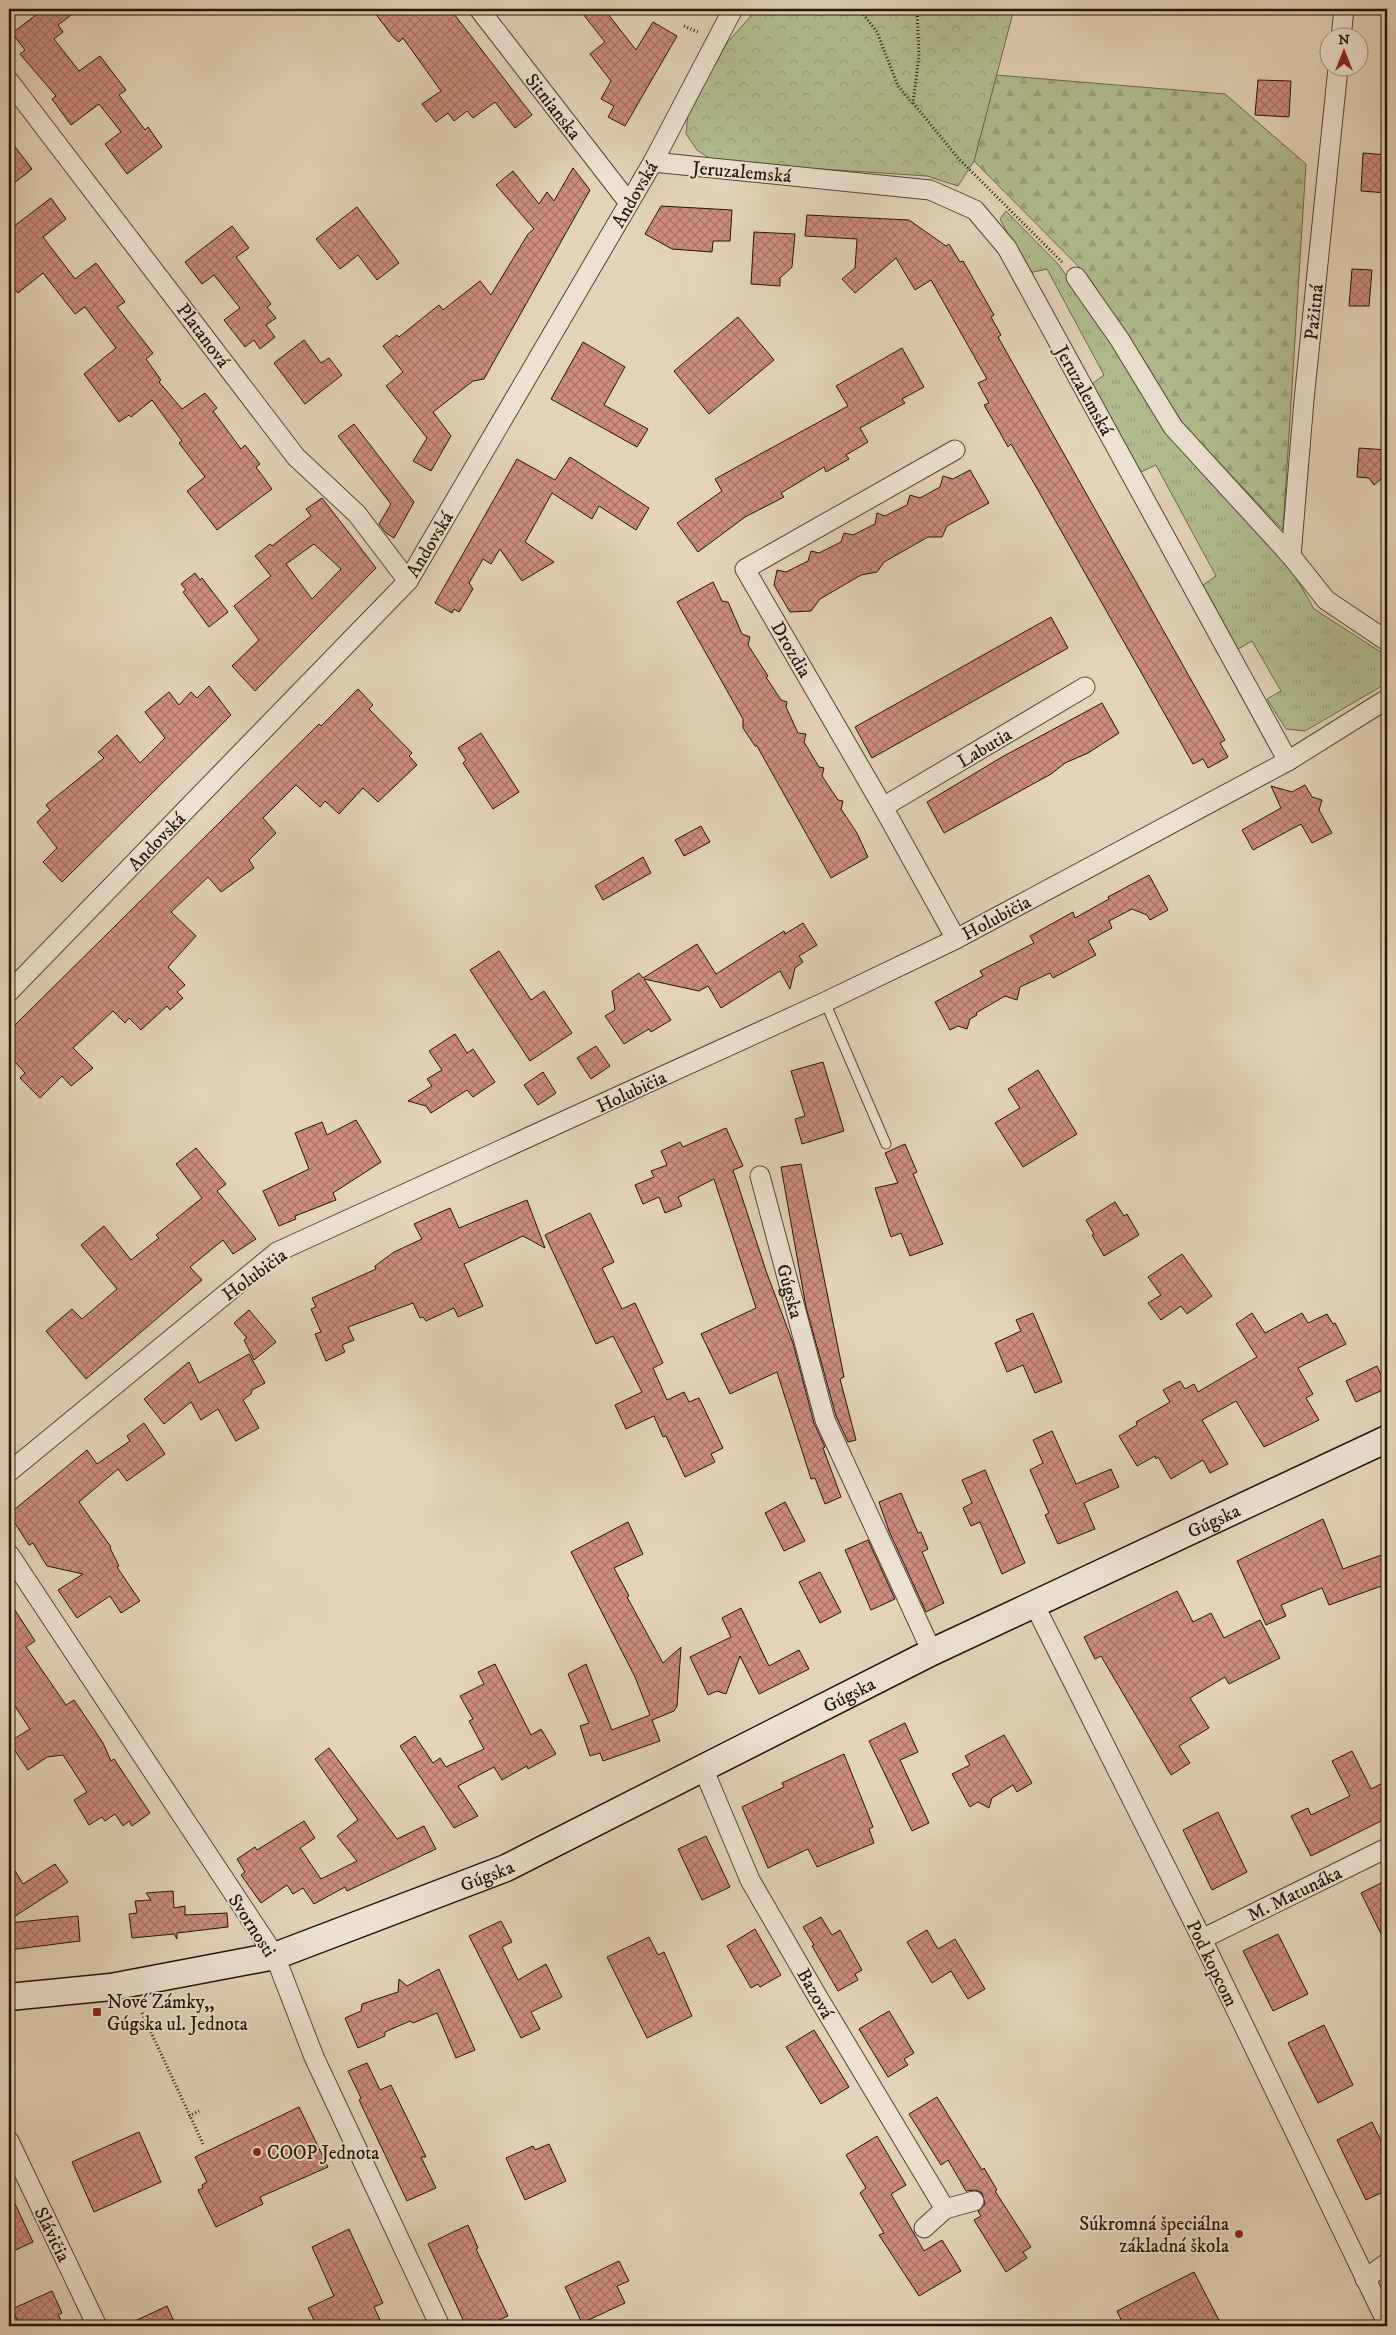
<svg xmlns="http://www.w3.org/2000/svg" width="1396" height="2335" font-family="'IM FELL DW Pica',serif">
<defs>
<pattern id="grass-tufts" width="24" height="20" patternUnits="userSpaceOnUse" patternTransform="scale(1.25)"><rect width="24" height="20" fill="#b2bc91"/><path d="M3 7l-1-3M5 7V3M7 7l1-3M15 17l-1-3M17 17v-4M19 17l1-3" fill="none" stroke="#99a17c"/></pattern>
<pattern id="forest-firs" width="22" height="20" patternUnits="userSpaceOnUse" patternTransform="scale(1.25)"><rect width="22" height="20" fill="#b2bc91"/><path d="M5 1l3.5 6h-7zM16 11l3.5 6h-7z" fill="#99a17c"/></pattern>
<pattern id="park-crowns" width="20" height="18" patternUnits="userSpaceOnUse" patternTransform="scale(1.25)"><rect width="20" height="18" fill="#b2bc91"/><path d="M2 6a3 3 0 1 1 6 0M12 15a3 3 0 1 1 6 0" fill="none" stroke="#99a17c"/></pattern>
<pattern id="building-cross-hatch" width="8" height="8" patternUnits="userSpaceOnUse" patternTransform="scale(1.25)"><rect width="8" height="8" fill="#ce8c82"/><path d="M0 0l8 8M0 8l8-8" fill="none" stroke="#a77169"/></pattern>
</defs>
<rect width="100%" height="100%" fill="#e3d3ba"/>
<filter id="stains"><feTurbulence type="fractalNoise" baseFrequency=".004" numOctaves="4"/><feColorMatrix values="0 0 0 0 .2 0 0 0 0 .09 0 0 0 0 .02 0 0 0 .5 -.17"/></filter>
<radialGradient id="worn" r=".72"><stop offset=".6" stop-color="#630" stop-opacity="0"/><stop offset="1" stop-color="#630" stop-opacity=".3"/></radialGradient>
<!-- grass -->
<path fill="url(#grass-tufts)" stroke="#6a684d" d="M1006,211L1059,265L1179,442L1287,562L1314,609L1387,656V683L1305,731L1286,729L1267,699L1281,691L1252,641L1238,649L1203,585L1216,576L1156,465L1141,472L1092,384L1104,375L1047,269L1029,273L1000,219Z"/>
<!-- forest -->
<path fill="url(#forest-firs)" stroke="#6a684d" d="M996,75L1225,94L1306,164L1283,530L1184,425L1088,276L974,161Z"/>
<!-- park -->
<path fill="url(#park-crowns)" stroke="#6a684d" d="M757,9H1014L974,161L958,186L927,176L715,162L697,150L686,134L688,112L727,43Z"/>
<!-- building -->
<g fill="url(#building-cross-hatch)" stroke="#221509" fill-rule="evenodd">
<path d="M44,9H79L58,25L63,32L54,39L79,71L100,56L126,90L119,95L145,130L148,127L162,147L127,174L105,144L121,132L99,104L71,125L52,99L56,96L20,54L25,50L12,33Z"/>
<path d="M372,9H450L532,115L515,128L495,102L473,118L467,111L454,121L448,113L436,122L422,104L441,91L403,38L399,42L393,37Z"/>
<path d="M579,9H604L636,50L653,22L677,36L625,126L608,117L614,106L601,99L611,81L590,54L605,42Z"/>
<path d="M1258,80L1291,81L1289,117L1255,115Z"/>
<path d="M9,139L32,169L9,187Z"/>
<path d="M1363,153L1387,155V193L1361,191Z"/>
<path d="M573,168L590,190L484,379L473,381L433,412L451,436L431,471L413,461L427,438L386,386L403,372L383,346L397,335L399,337L439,305L443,310L480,281L491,295L528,234L534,229L496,185L513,171L539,204L547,192L554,201Z"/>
<path d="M51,198L66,219L43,237L75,279L96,263L125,302L117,307L153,353L146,359L161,380L159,382L182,409L205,393L217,408L213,411L241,449L245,445L260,464L256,467L272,489L217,530L187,491L205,477L179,443L182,441L152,400L131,417L129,415L119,422L84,374L116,348L85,307L75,314L43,273L18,293L9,281V230Z"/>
<path d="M661,206L732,210L730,241H713L712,252L672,249L645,234Z"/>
<path d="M357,207L399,263L377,280L358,255L340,269L316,239Z"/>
<path d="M807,215L909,220L946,246L949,244L960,262L963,261L994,315L991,317L1001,335L998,337L1225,740L1220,743L1228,757L1208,768L1203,759L1193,764L1038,490L1011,444L1008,447L994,422L984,405L989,403L978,383L987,379L931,280L915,290L896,258L855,293L842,279L855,268L857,239L805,236Z"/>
<path d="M232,226L249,248L236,257L271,304L267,307L276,318L266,325L275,337L260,349L254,340L245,347L224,320L240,308L214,275L202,284L185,262Z"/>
<path d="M754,232L795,234L792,267L780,278V286L751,284Z"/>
<path d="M1352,269L1372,270L1369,306H1349Z"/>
<path d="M738,317L774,360L709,414L674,371Z"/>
<path d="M304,340L321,363L329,358L342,375L305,404L274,363Z"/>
<path d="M583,342L625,367L604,405L648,429L637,447L551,399Z"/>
<path d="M902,348L924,387L902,399L905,403L860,428L868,442L846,455L849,459L826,472L824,467L781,493L784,497L745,517L698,552L677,523L722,491L715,479L848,406L836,386Z"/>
<path d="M354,424L414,502L394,538L386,533L379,524L391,504L338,436Z"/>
<path d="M1359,448L1387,450V474L1374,485L1369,478L1357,477Z"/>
<path d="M570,457L649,508L636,530L599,506L592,519L552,493L525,542L554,562L522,581L500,549L491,564L483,559L469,583L473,589L459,612L454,609L452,613L435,603L517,459L555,480Z"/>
<path d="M970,470L989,503L947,526L942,537H928L884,562L877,572L861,575L820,599L811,611L790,612L774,585L777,570L786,572L808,561L811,551L819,553L841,542L844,533L853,535L875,524L877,513L885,516L907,505L910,495L920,498L940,487L943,476L953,479Z"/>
<path d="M322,498L376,568L255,691L232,666L259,640L234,606L271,576L255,556L270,544L272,546L311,516L306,509ZM314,544L341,569L312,599L286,564Z"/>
<path d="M195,573L200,580L202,578L228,612L209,627L183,592L186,590L181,584Z"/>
<path d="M713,582L722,601L728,602L742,634L750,637L748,645L768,676L766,677L781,700L787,702L786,707L798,733L806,734L804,742L819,767L824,768L822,776L838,800L843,801L841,809L857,833L868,857L831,878L757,746H755L743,728V719L677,602Z"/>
<path d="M1051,617L1068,648L872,758L855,727Z"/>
<path d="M209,686L231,715L62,882L43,862L57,848L37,822L50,810L46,805L104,758L98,752L117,735L140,763L165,738L145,712L169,692L179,705L191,692L197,698Z"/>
<path d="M358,689L373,705L369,709L412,753L409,756L417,765L378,802L363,788L339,814L325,801L320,807L296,785L263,818L276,833L249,860L254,868L221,892L208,877L171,912L196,936L168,967L185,985L177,992L183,998L170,1010L167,1006L141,1030L129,1018L125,1023L113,1011L73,1048L93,1068L71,1086L62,1076L40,1098L20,1078L25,1073L9,1055V1031L319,724L321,726Z"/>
<path d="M1102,703L1119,733L1088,753L1065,763L1051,774L944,833L927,802L1002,757Z"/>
<path d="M481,733L519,792L493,809L463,763L466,760L458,748Z"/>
<path d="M1305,785L1312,797L1322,800L1319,810L1332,833L1312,843L1301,824L1253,850L1242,830L1281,808L1271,786L1292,792Z"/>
<path d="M701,826L710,842L684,856L675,840Z"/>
<path d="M643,857L651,873L603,900L595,886Z"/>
<path d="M1149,875L1168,910L1150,920L1147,915L1132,909L1109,921L1112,928L1088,941L1096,955L1053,978L1050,973L1020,987L1017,1000L1005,996L976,1013L977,1015L970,1019L967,1029L958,1026L950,1030L935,1002L983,976L980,971L1034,943L1030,936L1073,912L1075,918L1109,899L1108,897Z"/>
<path d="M803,923L817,945L799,956L803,962L795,968L790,989L780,971L721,1008L708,986L699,991L644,979L671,1020L651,1032L649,1029L624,1044L605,1016L615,1010L612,991L639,973L643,978L697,944L716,974L784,931L785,934Z"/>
<path d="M499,951L531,1000L544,991L572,1033L530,1061L470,970Z"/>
<path d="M455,1034L467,1053L473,1049L495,1082L473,1097L467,1090L431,1113L426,1106L408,1101L432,1086L427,1079L442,1070L429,1051Z"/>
<path d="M596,1046L610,1066L591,1079L577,1058Z"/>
<path d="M823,1062L844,1131L802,1144L795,1119L805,1116L791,1071Z"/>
<path d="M1038,1070L1077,1134L1023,1167L995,1123L1020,1108L1008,1089Z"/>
<path d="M543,1072L556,1093L538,1105L524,1085Z"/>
<path d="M356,1120L381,1162L333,1193L336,1200L295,1216L296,1219L279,1226L263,1191L309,1169L295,1133L322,1122L327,1135Z"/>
<path d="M726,1128L743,1166L733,1170L740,1191L766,1271L793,1343L814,1423L825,1447L823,1448L841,1497L825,1504L815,1478L811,1479L777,1372L730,1394L701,1334L756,1308L714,1179L678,1197L682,1206L665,1213L659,1197L643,1204L635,1185L654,1177L651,1171L667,1165L661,1151L680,1142L683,1147Z"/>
<path d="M905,1144L917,1172L913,1174L943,1244L910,1256L901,1233L891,1237L875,1188L898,1183L885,1153Z"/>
<path d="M196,1148L226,1184L217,1191L256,1239L233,1254L223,1240L190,1267L202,1280L86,1379L46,1331L72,1309L82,1319L117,1289L81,1245L104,1226L131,1260L159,1238L156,1235L202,1198L176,1164Z"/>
<path d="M801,1164L844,1377L840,1379L856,1440L848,1442L836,1416L806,1307L781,1167Z"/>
<path d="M527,1200L545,1248L523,1236L464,1264L483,1306L458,1317L454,1308L426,1321L423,1317L420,1318L413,1303L348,1327L354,1340L342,1345L345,1352L326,1361L315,1334L321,1332L311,1309L316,1307L312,1298L376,1269L375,1266L394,1252L422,1239L414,1224L450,1208L459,1228Z"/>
<path d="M1115,1202L1124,1216L1127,1214L1139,1235L1104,1256L1092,1235L1094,1234L1086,1220Z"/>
<path d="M590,1213L614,1262L602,1268L622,1309L635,1303L663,1363L653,1368L667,1400L684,1392L689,1402L699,1398L723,1448L711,1454L715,1462L685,1477L666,1436L663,1437L654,1416L626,1429L615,1405L642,1392L613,1336L596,1344L545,1235Z"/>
<path d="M1182,1254L1212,1296L1187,1314L1181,1306L1161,1320L1148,1303L1161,1295L1148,1277Z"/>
<path d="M249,1310L276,1342L254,1360L244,1340L247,1338L234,1323Z"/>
<path d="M1033,1313L1062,1382L1035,1393L1023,1365L1007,1372L995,1343L1021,1331L1016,1320Z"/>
<path d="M1252,1313L1265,1333L1302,1313L1308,1323L1327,1314L1333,1324L1335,1323L1346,1344L1298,1368L1313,1394L1306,1398L1319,1420L1264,1447L1236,1401L1202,1420L1228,1464L1210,1473L1203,1460L1171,1479L1158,1457L1156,1459L1155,1456L1137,1466L1119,1436L1137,1425L1136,1422L1170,1402L1163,1390L1180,1381L1185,1389L1194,1384L1198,1392L1257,1357L1236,1324Z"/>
<path d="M249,1354L265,1383L252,1390L251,1394L243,1400L259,1428L236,1441L218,1409L201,1420L191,1402L164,1424L144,1399L189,1362L199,1383Z"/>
<path d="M1377,1366L1387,1388L1356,1402L1346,1381Z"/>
<path d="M144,1423L165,1454L127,1481L118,1469L79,1502L111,1547L110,1548L119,1566L117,1567L140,1601L121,1613L110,1596L77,1618L58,1590L83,1574L47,1566L33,1543L29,1545L9,1514L87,1450L97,1464L130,1441L127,1436Z"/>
<path d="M1052,1431L1076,1484L1111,1469L1119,1487L1084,1503L1095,1529L1058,1544L1045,1515L1049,1513L1030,1470L1043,1463L1033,1440Z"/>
<path d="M985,1470L1025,1563L1002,1574L980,1522L971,1526L963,1508L972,1503L962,1480Z"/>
<path d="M901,1493L918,1533L921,1532L928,1549L922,1552L944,1603L926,1612L889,1531L879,1502Z"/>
<path d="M785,1502L805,1541L784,1551L765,1513Z"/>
<path d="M1323,1519L1343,1569L1387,1553V1584L1329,1605L1322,1588L1281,1605L1286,1616L1266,1625L1237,1561Z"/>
<path d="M628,1522L643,1554L614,1568L629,1596L627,1597L663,1663L681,1647L677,1706L674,1711L652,1720L660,1741L603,1761L600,1753L590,1756L580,1726L589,1723L568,1674L586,1664L612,1730L650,1715L635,1677L571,1552Z"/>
<path d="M868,1540L895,1599L871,1610L845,1550Z"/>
<path d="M820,1572L841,1612L820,1623L799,1582Z"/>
<path d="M1177,1591L1193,1622L1211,1613L1224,1638L1260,1620L1280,1658L1229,1684L1225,1677L1190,1698L1209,1728L1179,1746L1190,1763L1171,1775L1101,1656L1095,1659L1084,1637Z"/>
<path d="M9,1601L35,1641L26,1647L66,1705L74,1700L103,1743L111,1761L114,1759L150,1813L132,1826L129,1821L123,1826L115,1814L105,1821L102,1817L89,1825L74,1800L87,1792L63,1755L47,1757L28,1770L9,1742L30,1729L9,1697Z"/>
<path d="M741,1608L769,1666L799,1650L809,1669L759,1694L740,1656L726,1694L717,1691L708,1695L690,1657L731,1637L722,1618Z"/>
<path d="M495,1664L531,1735L541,1729L556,1754L528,1769L527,1766L502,1780L494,1767L458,1786L478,1816L454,1828L400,1746L415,1736L433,1763L440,1758L446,1767L484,1749L469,1721L473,1719L460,1696L484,1684L478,1672Z"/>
<path d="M905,1723L918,1752L900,1760L929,1823L912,1831L869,1741Z"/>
<path d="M1004,1735L1032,1783L1017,1792L1013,1785L992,1798L989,1808L978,1802L970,1807L952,1774L970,1765L965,1756Z"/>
<path d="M329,1748L397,1839L424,1826L436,1849L347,1891L345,1887L314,1904L303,1888L293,1894L287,1885L261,1903L241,1875L245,1872L237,1859L255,1847L257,1850L304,1821L315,1838L300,1848L321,1879L357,1861L337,1836L358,1820L315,1759Z"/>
<path d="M1352,1751L1371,1789L1387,1781V1818L1311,1856L1291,1816L1308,1808L1311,1815L1350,1796L1332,1761Z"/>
<path d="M844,1754L873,1827L869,1829L874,1843L817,1867L808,1849L768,1868L742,1807L784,1787L782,1783Z"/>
<path d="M1218,1812L1247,1872L1212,1890L1183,1830Z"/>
<path d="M706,1836L730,1887L702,1900L678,1849Z"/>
<path d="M9,1861L23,1884L55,1864L68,1882L9,1920Z"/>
<path d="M1387,1880V1946L1361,1893Z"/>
<path d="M173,1891L174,1908L185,1906V1915L227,1913L228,1927L177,1933V1939L174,1934L132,1938L129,1914L137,1913L135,1901L151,1900L146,1893Z"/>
<path d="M78,1916L80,1941L9,1950V1923Z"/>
<path d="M821,1917L832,1935L840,1930L862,1970L855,1974L858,1980L838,1991L812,1946L814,1945L803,1927Z"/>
<path d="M501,1921L512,1942L502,1947L518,1980L546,1964L562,1997L531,2012L540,2029L521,2038L469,1936Z"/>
<path d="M755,1929L781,1975L760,1987L758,1984L751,1988L727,1946Z"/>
<path d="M927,1930L938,1949L955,1939L985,1989L968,1999L951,1971L932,1983L907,1942Z"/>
<path d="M1278,1934L1308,1994L1273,2011L1243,1951Z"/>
<path d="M649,1937L658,1955L664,1952L692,2016L647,2038L607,1957Z"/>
<path d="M439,1969L475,2050L456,2058L437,2013L413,2023L410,2021L385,2032V2036L358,2048L345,2018L361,2011L362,2004L398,1992L399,1979L407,1986Z"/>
<path d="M889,2011L914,2053L904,2059L908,2065L888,2077L859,2029Z"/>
<path d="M1324,2025L1353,2085L1318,2103L1288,2043Z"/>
<path d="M814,2030L849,2087L821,2104L786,2047Z"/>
<path d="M367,2063L380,2090L391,2085L426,2157H421L436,2188L407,2201L359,2100L361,2098L348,2071Z"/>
<path d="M937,2097L982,2170L984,2168L997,2190L995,2191L1031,2247L1023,2252L1027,2258L1006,2272L974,2220L981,2216L978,2211L985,2204L982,2193L976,2190L966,2191L948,2160L941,2165L909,2114Z"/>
<path d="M299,2107L328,2167L260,2197L263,2204L216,2227L198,2190L203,2188L202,2185L207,2182L195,2157Z"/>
<path d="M1372,2122L1387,2153V2190L1366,2200L1337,2140Z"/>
<path d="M139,2132L161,2182L94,2212L72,2162Z"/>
<path d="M877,2136L906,2185L891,2194L924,2251L942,2240L961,2271L919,2296L879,2235L884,2233L860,2193L866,2188L846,2155Z"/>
<path d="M549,2144L566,2181L525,2200L506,2158L533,2146L535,2150Z"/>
<path d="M9,2191L33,2242L9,2253Z"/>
<path d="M468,2225L478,2248L476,2249L508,2316L486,2326H466L428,2244Z"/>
<path d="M349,2229L383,2303L374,2307L383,2326H317L308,2308L334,2296L312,2247Z"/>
<path d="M619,2261L629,2281L617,2286L625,2303L582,2323L565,2287Z"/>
<path d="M1194,2272L1222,2326H1124L1117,2311Z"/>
<path d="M52,2291L62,2313L58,2315L64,2326H20L12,2309Z"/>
<path d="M167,2306L176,2326H124Z"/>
</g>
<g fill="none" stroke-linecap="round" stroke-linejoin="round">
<defs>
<path id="service" d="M825,1002L886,1144"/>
<g id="minor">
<path d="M479,9L629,203"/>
<path d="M1341,38L1344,9"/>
<path d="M9,81L296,457L357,514L408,581"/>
<path d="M653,162L930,190L975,210L1007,248L1288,761"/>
<path d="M1076,277L1120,340L1173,427L1291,556L1326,600L1387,641"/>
<path d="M955,450L745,569L883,807L956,939"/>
<path d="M1291,556L1304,400L1338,68"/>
<path d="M883,807L1085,687"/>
<path d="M9,992L408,581L653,162L733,9"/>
<path id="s1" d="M760,1176L825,1420L932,1652"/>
<path d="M9,1472L277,1252L825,1002L956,939L1288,761L1387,699"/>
<path d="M9,1554L275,1956L314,2057L440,2326"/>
<path d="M1035,1606L1202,1939L1387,2323"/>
<path d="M703,1768L750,1880L816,1994L945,2209"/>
<path d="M1202,1939L1387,1848"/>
<path d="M9,2141L97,2326"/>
<path d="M924,2228L945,2209L974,2201"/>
<path d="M1365,2279L1387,2263"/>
</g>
<g id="secondary">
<path id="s2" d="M9,1997L111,1987L275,1956L506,1868L932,1652L1387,1439"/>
</g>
</defs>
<!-- service casing -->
<use href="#service" stroke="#524435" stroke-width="11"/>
<!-- minor casing -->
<use href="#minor" stroke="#524435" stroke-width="21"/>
<!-- secondary casing -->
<use href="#secondary" stroke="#221509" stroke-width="29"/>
<!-- path -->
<g stroke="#221509" stroke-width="3" stroke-dasharray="1 2.5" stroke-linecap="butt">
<path d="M859,9L877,32L898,86L912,103"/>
<path d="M917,9L919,56L913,103L958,158L1062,262"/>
<path d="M684,26L698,32"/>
<path d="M142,2013L204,2146"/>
<path d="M189,2116L199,2111"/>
</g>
<!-- service -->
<use href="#service" stroke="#ede2d2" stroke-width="9"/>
<!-- minor -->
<use href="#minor" stroke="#ede2d2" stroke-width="19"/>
<!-- secondary -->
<use href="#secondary" stroke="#ede2d2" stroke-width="26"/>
</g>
<!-- markers -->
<g fill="#8f2418" stroke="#ede2d2" stroke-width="2">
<rect x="92" y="2007" width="10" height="10" rx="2.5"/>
<circle cx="257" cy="2152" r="5"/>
<circle cx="1239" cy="2234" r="5"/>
</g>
<g text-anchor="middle" stroke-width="4" stroke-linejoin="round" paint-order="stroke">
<!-- street labels -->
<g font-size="19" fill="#221509" stroke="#ede2d2">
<text transform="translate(554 106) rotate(52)" y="7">Sitnianska</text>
<text transform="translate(742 171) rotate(5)" y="7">Jeruzalemská</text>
<text transform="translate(634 194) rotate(-60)" y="7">Andovská</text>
<text transform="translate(1313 312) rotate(-84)" y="7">Pažitná</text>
<text transform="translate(204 335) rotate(53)" y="7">Platanová</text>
<text transform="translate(1085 390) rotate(61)" y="7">Jeruzalemská</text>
<text transform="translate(429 544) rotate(-59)" y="7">Andovská</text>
<text transform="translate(792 649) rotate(60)" y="7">Drozdia</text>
<text transform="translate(984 747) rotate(-31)" y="7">Labutia</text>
<text transform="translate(156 841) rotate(-46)" y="7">Andovská</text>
<text transform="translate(996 917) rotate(-28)" y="7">Holubičia</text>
<text transform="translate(631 1091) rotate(-25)" y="7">Holubičia</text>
<text transform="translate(254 1274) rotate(-36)" y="7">Holubičia</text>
<text dy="7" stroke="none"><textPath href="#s1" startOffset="119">Gúgska</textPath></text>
<text dy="7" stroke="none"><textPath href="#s2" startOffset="1305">Gúgska</textPath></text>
<text dy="7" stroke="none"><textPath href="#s2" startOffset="901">Gúgska</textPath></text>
<text dy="7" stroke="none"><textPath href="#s2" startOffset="496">Gúgska</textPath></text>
<text transform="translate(1294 1893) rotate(-26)" y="7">M. Matunáka</text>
<text transform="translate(253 1925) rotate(57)" y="7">Svornosti</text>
<text transform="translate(1213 1963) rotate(64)" y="7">Pod kopcom</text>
<text transform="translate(816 1993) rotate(60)" y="7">Bazová</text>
<text transform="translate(53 2234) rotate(64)" y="7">Slávičia</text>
</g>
<!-- poi labels -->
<g font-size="19" fill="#221509" stroke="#ede2d2" text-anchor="start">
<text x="107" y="2008">Nové Zámky,,<tspan x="107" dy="22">Gúgska ul. Jednota</tspan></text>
<text x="267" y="2159">COOP Jednota</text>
<text x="1229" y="2230" text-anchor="end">Súkromná špeciálna<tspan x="1229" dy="22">základná škola</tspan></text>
</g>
</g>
<!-- margin -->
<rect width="1396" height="2335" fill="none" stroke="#e3d3ba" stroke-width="30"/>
<rect x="10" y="10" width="1376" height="2315" fill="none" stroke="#221509" stroke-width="2.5"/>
<rect x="15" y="15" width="1366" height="2305" fill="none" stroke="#221509"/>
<!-- north arrow -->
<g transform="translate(1344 52)"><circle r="24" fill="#ede2d2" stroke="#9c9082"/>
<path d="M0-4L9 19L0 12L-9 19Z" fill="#8f2418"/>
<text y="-8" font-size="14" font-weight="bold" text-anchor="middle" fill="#221509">N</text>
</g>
<rect width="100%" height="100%" filter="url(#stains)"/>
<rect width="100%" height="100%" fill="url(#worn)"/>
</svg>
